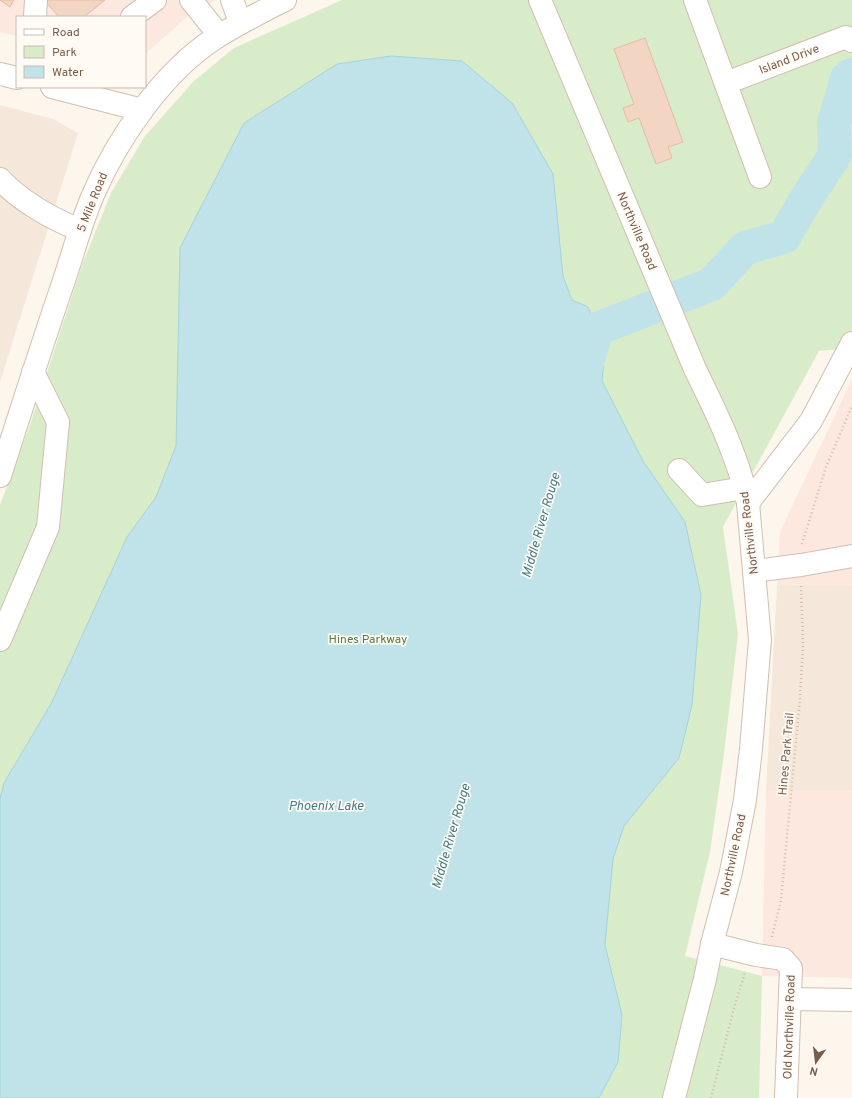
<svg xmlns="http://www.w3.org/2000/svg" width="852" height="1098" font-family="Overpass,sans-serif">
<rect width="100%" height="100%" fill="#fdf6ec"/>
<!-- residential -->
<g fill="#f5e8da">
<path d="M0,105L53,119L78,133L0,382Z"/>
<path d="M777,585H852V791H766Z"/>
</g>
<!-- commercial -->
<g fill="#fde8e0">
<path d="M0,0H216L188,16L145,54V17H17V36L0,32Z"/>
<path d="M852,379V585H777L780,532Z"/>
<path d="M766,791H852V978L762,976Z"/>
</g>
<!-- green -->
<path fill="#d8ecc9" d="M342,0H852V348L819,351L723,527L738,634L724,754L710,852L685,956L762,976L759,1098H0V505L30,425L82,265L111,193L145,136L194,81L234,48Z"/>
<!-- water -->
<path fill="#bfe3e8" stroke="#a5d3da" d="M391,56L462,61L512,103L553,174L563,276L572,300L588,307L605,348L602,381L643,461L685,522L701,595L692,705L679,758L624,826L613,859L605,945L622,1015L618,1062L599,1098H0V799L4,783L52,702L127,537L156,497L176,446L180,248L244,123L337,64Z"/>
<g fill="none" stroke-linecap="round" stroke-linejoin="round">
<!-- river -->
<path stroke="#bfe3e8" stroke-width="34" d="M584,373L597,329L712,284L745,248L784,237L808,196L835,155L834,123L847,78L852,75"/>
</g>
<!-- building -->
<g fill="#f3d5c3" stroke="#e6bba3">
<path d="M0,0H14L10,7Z"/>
<path d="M44,0H105L84,17H59Z"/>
<path d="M645,38L683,142L668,147L672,158L656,164L639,118L628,122L623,108L634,104L614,49Z"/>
</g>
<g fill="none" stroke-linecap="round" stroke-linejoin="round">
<defs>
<g id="minor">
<path d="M191,0L219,35"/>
<path d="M232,0L240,22"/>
<path d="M540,0L695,369C716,412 738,456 748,503L760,640L751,749L745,800L731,872L712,944L705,979L674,1098"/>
<path d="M695,0L760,177"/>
<path d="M35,17L36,0"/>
<path d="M132,17L155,0"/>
<path d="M0,74L17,78"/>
<path d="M726,83L846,37L852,41"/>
<path d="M52,87L142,110"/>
<path d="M0,179C20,201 52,219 80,230"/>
<path d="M679,470L702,495L744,488"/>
<path d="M0,476C20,413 40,351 61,289C72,258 80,225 93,195C117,139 163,72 214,39C237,24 261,12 285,0"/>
<path d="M748,503L811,421L852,343"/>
<path d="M754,571L801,565L852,556"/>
<path d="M0,640L48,527L58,422L33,372"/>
<path d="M712,944L756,955L783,959L791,968L786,1098"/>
<path d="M790,999L852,1000"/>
</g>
</defs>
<!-- minor casing -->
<use href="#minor" stroke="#d1beb0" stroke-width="24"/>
<!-- path -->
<g stroke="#d9b8a5" stroke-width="2.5" stroke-dasharray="1 3" stroke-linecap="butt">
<path d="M802,544L826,467L852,406"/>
<path d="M772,937L781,900L800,698L803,645L801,585"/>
<path d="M711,1098L735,1004L745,973"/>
</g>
<!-- minor -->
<use href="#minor" stroke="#fff" stroke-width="22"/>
</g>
<g text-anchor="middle" stroke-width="3.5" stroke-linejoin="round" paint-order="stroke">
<!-- street labels -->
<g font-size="12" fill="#7a5c4d" stroke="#fffaf3">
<text transform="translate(789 59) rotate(-21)" y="4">Island Drive</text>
<text transform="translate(92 202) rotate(-68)" y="4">5 Mile Road</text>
<text transform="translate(637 231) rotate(67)" y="4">Northville Road</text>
<text transform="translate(749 533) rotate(-97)" y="4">Northville Road</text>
<text transform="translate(786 754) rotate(-85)" y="4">Hines Park Trail</text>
<text transform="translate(733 855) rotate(-78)" y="4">Northville Road</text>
<text transform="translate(789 1027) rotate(-88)" y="4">Old Northville Road</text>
</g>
<!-- park labels -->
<g font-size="12" fill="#537a41" stroke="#fffaf3">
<text x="368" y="643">Hines Parkway</text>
</g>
<!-- water labels -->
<g font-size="13" font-style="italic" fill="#437c86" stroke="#fffaf3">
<text transform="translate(540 525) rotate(-74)" y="5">Middle River Rouge</text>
<text x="326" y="810">Phoenix Lake</text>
<text transform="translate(450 836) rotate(-74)" y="5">Middle River Rouge</text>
</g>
</g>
<!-- legend -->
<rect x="16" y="16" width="130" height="72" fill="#fffaf3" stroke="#cabbb1"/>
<rect x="24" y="29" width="20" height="6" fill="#ffffff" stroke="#cabbb1"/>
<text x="52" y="36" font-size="12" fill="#7a5c4d">Road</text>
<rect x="24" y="46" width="20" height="12" fill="#d8ecc9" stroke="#cabbb1"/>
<text x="52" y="56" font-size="12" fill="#7a5c4d">Park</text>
<rect x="24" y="66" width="20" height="12" fill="#bfe3e8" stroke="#cabbb1"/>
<text x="52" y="76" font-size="12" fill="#7a5c4d">Water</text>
<!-- north arrow -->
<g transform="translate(816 1062) rotate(194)" stroke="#fffaf3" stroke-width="3" paint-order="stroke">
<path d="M0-3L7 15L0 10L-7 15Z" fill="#7a5c4d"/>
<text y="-6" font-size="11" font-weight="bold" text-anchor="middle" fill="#7a5c4d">N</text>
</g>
</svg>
